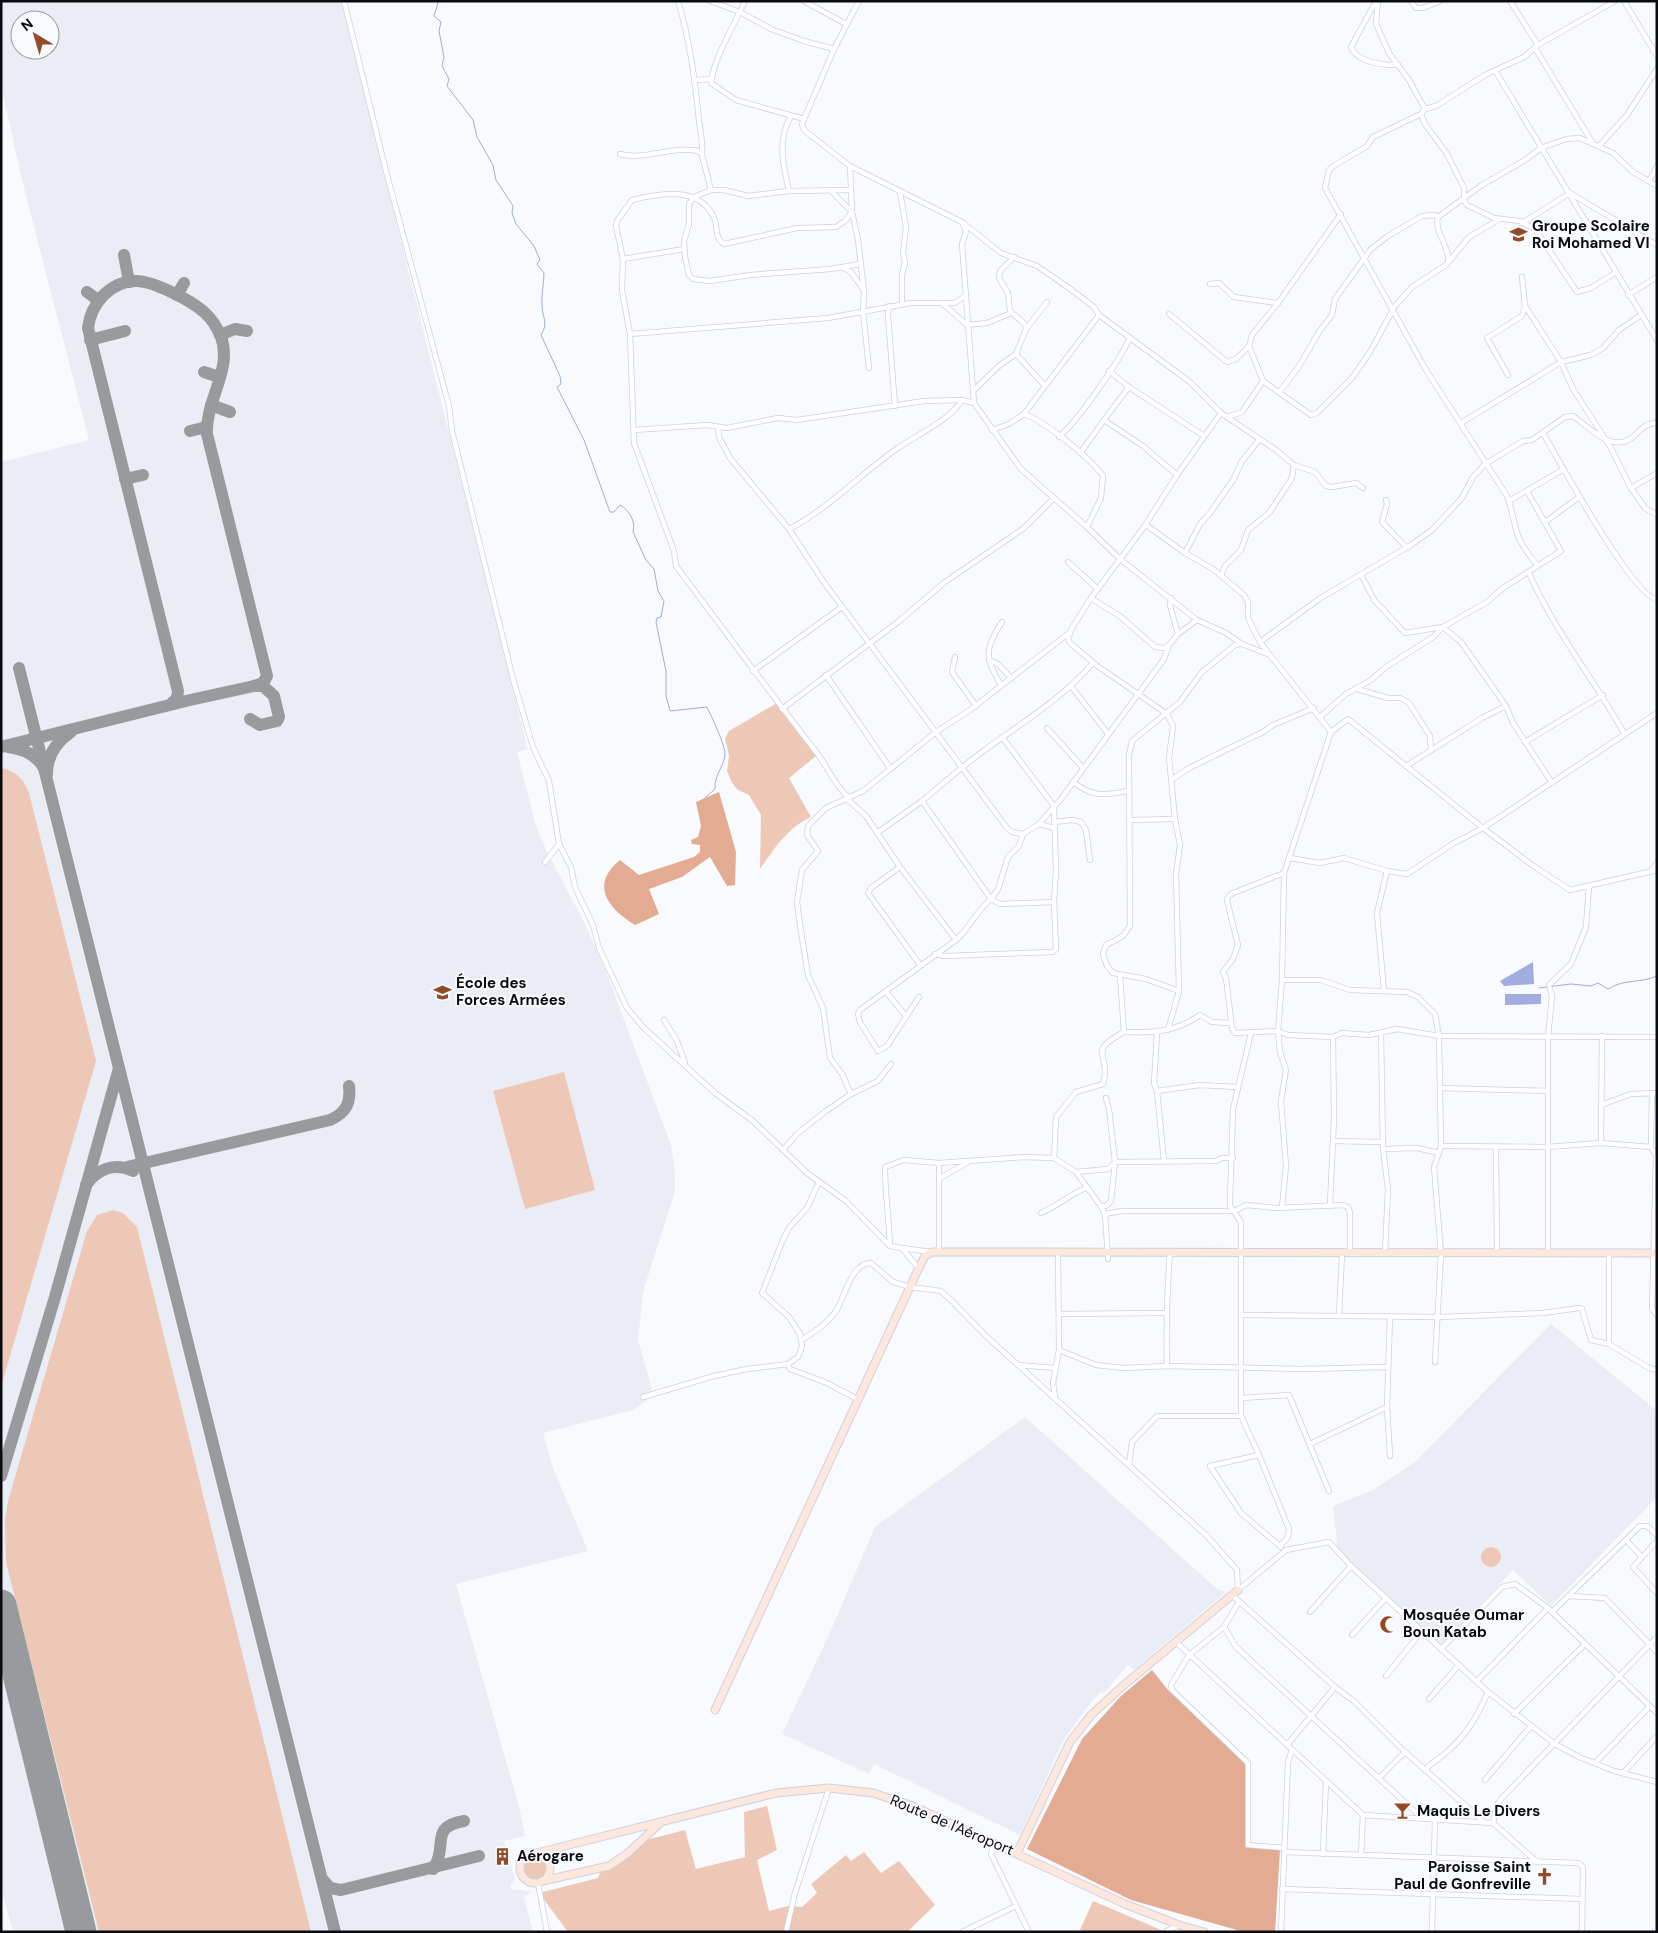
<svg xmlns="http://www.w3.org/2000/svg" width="1658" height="1933" font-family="'DM Sans',sans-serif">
<rect width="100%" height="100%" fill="#f9fafd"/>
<!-- built -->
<g fill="#eaedf6" fill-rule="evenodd">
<path d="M1,1H341L528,749L517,752L536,826L548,854L584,922L605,969L671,1145L675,1174V1191L643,1292L638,1340L652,1389L647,1400L633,1410L543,1433L553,1468L588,1551L456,1584L520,1810L525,1836L504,1841L515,1879L511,1884V1889L532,1891L524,1897L533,1932H13L1,1888V462L89,440L22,180L1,86ZM20,20H50V50H20Z"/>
<path d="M1551,1324L1657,1411V1497L1551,1606L1513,1570L1441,1645L1335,1551L1337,1540L1333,1506L1373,1490L1416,1461Z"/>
<path d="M1025,1417L1217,1589L1226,1592L1134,1670L1128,1665L1104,1693L1101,1692L1088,1706L1064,1739L1020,1835L874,1764L869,1774L782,1734L828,1637L875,1527Z"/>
</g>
<!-- green -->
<g fill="#eec8b6">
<path d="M777,703L816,756L789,778L811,817C787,828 775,848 760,869L761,815L749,795L738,790L732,783L727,771L729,756L725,738L729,731Z"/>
<path d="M1,768C16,771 24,779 29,793L96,1061L1,1387Z"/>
<path d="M564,1072L595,1190L525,1209L493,1091Z"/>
<path d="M113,1210L123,1213L137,1227L311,1932H99L6,1562L5,1520L8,1501L87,1231L97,1215Z"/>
<circle cx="1491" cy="1557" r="10"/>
<path d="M767,1806L777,1850L757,1860L769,1911L788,1906L802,1907L817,1893L811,1884L846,1855L851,1861L864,1852L881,1873L899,1861L935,1905L907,1932H568L539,1893L598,1878L600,1873L621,1863L646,1840L685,1830L696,1869L745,1857L744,1812Z"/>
<circle cx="534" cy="1868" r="12"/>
<path d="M1093,1901L1166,1932H1079Z"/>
</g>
<!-- forest -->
<g fill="#e3ab91">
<path d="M719,792L736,852L735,885L727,886L710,857L682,877L649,889L659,914L635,925C607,908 590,884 620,860L639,875L694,857L700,852V845L692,844L691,840L698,837L701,826L696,802Z"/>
<path d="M1152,1670L1168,1690L1243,1759L1247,1772L1245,1847L1280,1850L1275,1932H1244L1131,1900L1027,1849L1082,1739L1121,1696Z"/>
</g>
<!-- water -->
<g fill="#a1ace0">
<path d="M1533,962L1534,984L1504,986L1500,981Z"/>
<path d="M1505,994H1541V1004L1505,1005Z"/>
</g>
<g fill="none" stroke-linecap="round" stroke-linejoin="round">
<!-- stream -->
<g stroke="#a1ace0" stroke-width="1">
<path d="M436,1L438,3L434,16L441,22L439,31L444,57L442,66L449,79L447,86L473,120L477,137L493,165L496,180L513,206L512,213L516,224L534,246L540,260L537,264L544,273C544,284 541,295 542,305C542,317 549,323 541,335L560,376L561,384L557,387L584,440L610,512H614L620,505C629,510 636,521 633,532L646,560L654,569L658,591L664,601L661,617L657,618L656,622L666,671V696L670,711L707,707C711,716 726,746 725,755C723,768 714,776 715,789L705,798"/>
<path d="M1539,988L1571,984L1591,986L1598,983L1608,989C1626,978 1639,984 1657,976"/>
</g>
<!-- taxiway -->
<g stroke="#989a9d" stroke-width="12">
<path d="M124,255L129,282"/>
<path d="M87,292L98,300"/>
<path d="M177,295L184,283"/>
<path d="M220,335L235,329L247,331"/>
<path d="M90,340L125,331"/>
<path d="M204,372L219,377"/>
<path d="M211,405L230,412"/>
<path d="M190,431L207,427"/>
<path d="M125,479L143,475"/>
<path d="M19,668L335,1932"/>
<path d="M250,719L260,725L277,721L279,717L274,696L263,686H254"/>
<path d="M1,747L190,700L254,686L263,683L267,676L207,434C205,401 233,369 221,337C217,327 212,319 204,312C192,301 152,280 135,281C110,282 91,303 88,328L178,691L177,698L170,705"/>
<path d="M8,747C26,749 40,757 47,774C47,755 56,742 71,732"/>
<path d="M127,1167L330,1120C346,1113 351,1103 349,1086"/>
<path d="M86,1185C97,1169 115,1162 133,1171"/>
<path d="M1,1476L55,1297L119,1068"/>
<path d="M433,1869C449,1846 428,1827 464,1821"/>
<path d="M323,1880L330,1888L341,1890L479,1856"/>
</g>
<!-- runway -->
<path stroke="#989a9d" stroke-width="31" d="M1,1605L81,1932"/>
<defs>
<g id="street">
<path d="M344,1L386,171L449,406L452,431L513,679L533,747L549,781L559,844L571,867L575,887L593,925L599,948L627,1008L644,1028L715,1093L753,1121L807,1173L846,1201L890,1246L902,1248L919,1269"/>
<path d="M678,1C690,41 695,80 699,121C701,133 703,143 702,155"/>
<path d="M710,1L740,12L771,29L804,41L834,49"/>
<path d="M745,1C735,23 713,60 711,83L736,100L804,119"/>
<path d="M804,1L846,24"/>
<path d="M859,1L834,49L804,119L802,125L805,131L850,166L962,222L1001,253L1037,266L1069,288L1094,307L1099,315L1190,382L1221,413L1276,450L1294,465L1315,472L1326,486L1332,487L1356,483L1363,488"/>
<path d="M1376,1L1351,47C1358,63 1383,65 1398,65"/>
<path d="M1378,1L1376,24L1389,53L1409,80L1425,109"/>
<path d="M1411,1L1416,8H1423L1440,1"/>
<path d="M1510,1L1538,45"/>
<path d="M1615,1L1538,45L1524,57L1485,75L1436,106L1425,109L1421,114L1425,124L1447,154L1464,188V200L1467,205L1494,218L1520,221L1535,229L1577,292L1591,288L1615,273"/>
<path d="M1624,1L1657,56"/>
<path d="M1535,48L1592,142"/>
<path d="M1496,72L1657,340"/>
<path d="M696,80L711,79"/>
<path d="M1421,114L1373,137L1367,146L1335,165L1329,170L1325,188L1426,370L1507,496C1513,510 1513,524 1519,538C1523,548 1531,557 1537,565"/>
<path d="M1599,146L1627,115L1657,69"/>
<path d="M620,154C644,161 673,145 698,151L702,155L711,190"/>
<path d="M850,166L852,212L858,240L864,291L863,312L869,368"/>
<path d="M1649,181L1657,166"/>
<path d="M850,190L789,191L748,196L724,190H711L694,197L689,204V224L684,241L685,257L689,275L693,279L710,281L750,275L831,269L860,264"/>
<path d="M789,191C783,165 777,139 791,116"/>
<path d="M832,192L851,211"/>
<path d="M900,192L906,227L903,253L905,263L902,275V304"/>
<path d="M962,222L966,231L962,244L974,403L1021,469L1087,527L1120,559L1197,620L1226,633L1242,644L1270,655L1331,732L1348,719L1483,828L1532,865L1570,890L1657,870"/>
<path d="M1522,223L1570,193L1657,245"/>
<path d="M623,259L684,249"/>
<path d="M1448,260C1449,245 1434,232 1438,217L1482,185L1525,160L1541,148L1566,139L1580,138L1613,153L1633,172L1657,186"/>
<path d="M842,267L851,272L863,289"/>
<path d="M1522,277L1525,306L1561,362L1573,389L1611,448L1631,488L1645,508L1657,515"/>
<path d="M1210,284L1219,283L1234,297L1278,303"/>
<path d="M1628,295L1657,277"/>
<path d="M942,303H954L966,296"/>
<path d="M889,306L888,316L895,406"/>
<path d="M1169,314L1227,362L1236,359L1249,346"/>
<path d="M1026,329L1047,302"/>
<path d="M630,334L828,318L911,303H942L967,325L987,323L1011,313"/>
<path d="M1016,354L1045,386"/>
<path d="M1109,371L1129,387"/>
<path d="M1508,375L1487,338L1522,316L1525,306"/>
<path d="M1263,381L1311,415L1317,413L1352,378L1370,352L1395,306L1412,287L1446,265L1469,237L1500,219"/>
<path d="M974,390L1000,365L1016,354L1026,329L1025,324L1010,311L1008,293L999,278L1000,271L1014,257"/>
<path d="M1280,391L1298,368L1319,332L1332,315L1335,299L1371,249L1388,236L1422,216L1435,215L1438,217"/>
<path d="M1227,417L1242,412L1263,381L1249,346L1252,335L1278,303L1341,214"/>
<path d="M1104,420L1129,387L1204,436"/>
<path d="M1461,423L1561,362L1591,355L1603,348L1619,330L1641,315"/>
<path d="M718,427L719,437L730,458L789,529L823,581L1007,828L1012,832L1023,834"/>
<path d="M634,430L707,425L727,428L778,418L797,420L924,401L962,400L974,403"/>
<path d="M992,430L1009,424L1024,414"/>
<path d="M1543,433C1557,457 1634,599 1657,599"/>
<path d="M1059,437C1081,417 1117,364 1130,338"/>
<path d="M1081,452L1104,420L1143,446L1177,475"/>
<path d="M1631,488L1657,473"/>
<path d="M1386,500L1387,504L1382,522L1406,547"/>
<path d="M1509,501L1564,469"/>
<path d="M1545,522L1578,498"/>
<path d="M1146,525L1185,553L1213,569L1244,595L1248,602V618L1260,642L1269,654"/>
<path d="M1087,527L1101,498L1103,476C1090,458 1045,421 1024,414L1099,315"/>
<path d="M789,529C830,508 860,474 898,448C918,434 949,421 962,400"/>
<path d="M1185,553L1200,524L1210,513L1233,480L1242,461L1259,440"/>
<path d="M1068,562L1098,589"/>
<path d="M1529,573C1554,630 1593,678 1624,733"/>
<path d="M1361,575L1375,601L1405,633L1443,627L1461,642L1506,706L1513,723L1552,783"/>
<path d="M1221,576L1225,566L1241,550L1248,530L1269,513L1292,478L1294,465"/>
<path d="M1091,598L1121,617L1155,647L1164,648L1169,645L1178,634L1197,620"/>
<path d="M1171,598L1170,606L1178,634"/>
<path d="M1260,642L1319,599L1411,545L1432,530L1462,498L1473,477L1485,464L1523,441L1532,440L1565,417L1573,416C1589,427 1613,455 1634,436C1641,429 1646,423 1657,423"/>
<path d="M955,657L952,672L976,706"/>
<path d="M989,660L998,664L1010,677"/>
<path d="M753,671L842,607"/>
<path d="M826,675L890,768"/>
<path d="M1001,685C984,658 985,648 1002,622"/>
<path d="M1071,686L1108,734"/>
<path d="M1357,689L1388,698H1400L1409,703L1430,736L1431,750"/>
<path d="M782,709L898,622L945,582L1024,528L1053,499"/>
<path d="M1320,717L1346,694L1371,680L1386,667L1433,637L1443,627L1487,602L1503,588L1561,551L1527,491"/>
<path d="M1047,728L1083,768"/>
<path d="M1002,737L1054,806L1056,869L1054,902L1000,904L991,899L998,889L1008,857L1019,846L1023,834L1039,824L1061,799L1164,659L1169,645"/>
<path d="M1525,742L1603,695"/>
<path d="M1406,766L1482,718L1506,706"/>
<path d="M1171,780L1191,767L1263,732L1273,725L1314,708"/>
<path d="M1073,782C1094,798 1103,795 1128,791"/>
<path d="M849,798C834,785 827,765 814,749C767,689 722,627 676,566L674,551L634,443L630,334L622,290L623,259L616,226L617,221L632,200C660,193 701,185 715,220C718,229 714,237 724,244L797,228L836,227L845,221L852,212"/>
<path d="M847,799L866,816L900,867L956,940L860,1010L858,1014L860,1022L878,1051L887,1046L919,997"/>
<path d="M1129,820L1175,819"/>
<path d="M1054,822L1072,820L1081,822L1086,830L1090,860"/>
<path d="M1039,824L1054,828"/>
<path d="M877,833L922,801"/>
<path d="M1290,858L1320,863L1344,858L1387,871L1407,874L1454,843L1483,828L1657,713"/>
<path d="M545,862L559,844"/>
<path d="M900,867L871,888L868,893L920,965"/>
<path d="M1650,872L1657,863"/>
<path d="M1284,873L1233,893L1229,896L1227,900L1238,945L1233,959L1223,972L1226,978L1232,1028L1235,1033L1278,1031L1288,1035L1333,1037L1342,1033L1369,1035L1397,1029L1439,1036L1657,1037"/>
<path d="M956,940C970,928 976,911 991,899L922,801C942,785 961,767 982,752C1020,724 1062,699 1093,663"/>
<path d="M935,954L944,956L1053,952L1056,949L1054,902"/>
<path d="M1282,980H1321L1350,990L1407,992L1418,997L1435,1014L1439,1036L1441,1146L1434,1167L1441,1254L1435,1362"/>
<path d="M1549,985L1571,964L1586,927L1589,886"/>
<path d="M1179,991L1146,979L1113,973L1107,966L1103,954L1106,945L1123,936L1130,926L1129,755L1132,741L1180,702L1202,672L1235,645L1242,644"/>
<path d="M1384,991L1377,913L1387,871"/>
<path d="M886,992L906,1016"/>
<path d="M664,1020L677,1041L685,1063"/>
<path d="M1168,1030L1179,991L1176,874L1180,845L1175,819L1169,758L1173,726L1167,714L1096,665L1070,643L1068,638L1072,628L1091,598L1144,527L1177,475L1221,413"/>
<path d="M1124,1032C1153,1033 1176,1032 1200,1015L1212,1022L1231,1023"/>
<path d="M1157,1033L1154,1083L1157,1091L1164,1161"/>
<path d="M1251,1033L1233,1109L1230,1201V1206L1241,1222V1416L1259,1455L1289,1529L1288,1537L1280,1546"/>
<path d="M1381,1033L1383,1149L1388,1189L1385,1253"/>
<path d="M1440,1088L1548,1091"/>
<path d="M1157,1091L1200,1085L1237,1087"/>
<path d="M1652,1093L1651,1147L1656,1156L1652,1309L1657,1315"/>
<path d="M851,1094L842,1074L830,1058L823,1008L808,975L800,925L797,902L802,870L818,851L807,835L808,826L826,808L863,791L936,732L970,710L1069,633"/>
<path d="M1601,1105L1631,1094L1657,1093"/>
<path d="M1334,1141L1383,1142"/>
<path d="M1601,1143L1602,1036"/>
<path d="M1441,1146L1547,1147L1601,1143L1651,1147"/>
<path d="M1496,1147L1497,1254"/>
<path d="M1383,1149L1417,1148L1439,1153"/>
<path d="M783,1150L797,1134L826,1111L851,1094L878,1081L891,1064"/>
<path d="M1054,1158L1056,1117L1076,1092L1103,1084C1112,1053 1085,1053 1124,1032L1120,975"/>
<path d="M1076,1172L1108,1169L1115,1162L1109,1109L1106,1098"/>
<path d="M940,1178L967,1163"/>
<path d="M1330,1205L1334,1118L1333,1037"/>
<path d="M1101,1206H1106L1111,1201L1115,1162L1216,1161L1222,1158H1233"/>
<path d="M1282,1207L1286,1166L1281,1101L1286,1070L1280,1052L1278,1031L1282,980L1284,873L1331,732"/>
<path d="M1041,1213C1058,1206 1070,1194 1086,1188"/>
<path d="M1105,1214L1121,1211H1235L1246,1205L1276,1208L1343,1205L1348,1207L1350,1213V1254"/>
<path d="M890,1246C889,1219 885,1193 885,1167L904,1160L939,1163L1024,1157L1054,1158L1076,1172L1100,1205L1105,1214L1108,1259"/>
<path d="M902,1248L932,1252"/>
<path d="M939,1251V1163"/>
<path d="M1548,1253V1037L1552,996L1550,989"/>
<path d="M1059,1314L1165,1313"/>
<path d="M1242,1315L1438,1317L1543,1313L1579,1308L1582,1309L1591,1340L1609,1344L1649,1368L1657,1370"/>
<path d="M1339,1316L1342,1254"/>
<path d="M1390,1316L1387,1407L1390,1456"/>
<path d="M803,1339C814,1332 828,1323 836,1311C846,1295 851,1263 871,1263L893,1282L910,1287L941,1291L952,1301L986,1336L1207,1536L1237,1570L1238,1590"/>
<path d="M1609,1344V1254"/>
<path d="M1059,1350L1096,1365L1124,1368L1167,1366L1301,1369L1387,1367"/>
<path d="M788,1364L790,1369L827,1383L859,1400"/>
<path d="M1018,1365L1055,1368"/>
<path d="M1167,1366C1166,1327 1167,1290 1170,1252"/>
<path d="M643,1397L714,1376L747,1369L788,1364L798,1357L802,1346L800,1334L789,1317L762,1293L782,1242L789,1228L807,1208L819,1182"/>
<path d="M1055,1397L1053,1383L1059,1350L1058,1252"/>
<path d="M1241,1398L1289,1395L1329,1491"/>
<path d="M1310,1444L1387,1407"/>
<path d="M1259,1455L1210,1466L1241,1513L1281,1547"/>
<path d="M1129,1465L1132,1442L1157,1416H1241"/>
<path d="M1626,1540L1641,1556"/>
<path d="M1657,1541L1633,1567L1657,1593"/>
<path d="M1238,1590L1286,1550L1329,1542L1351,1566L1488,1692L1555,1744L1579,1757L1614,1771L1657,1782"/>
<path d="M1232,1595L1335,1687L1355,1702L1405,1752L1484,1822"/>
<path d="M1569,1596L1605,1598L1657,1652"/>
<path d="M1239,1602L1224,1627L1189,1655L1171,1685L1172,1690L1248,1763V1845L1284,1848"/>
<path d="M1310,1612L1351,1566"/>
<path d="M1552,1612L1640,1526H1647L1657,1535"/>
<path d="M1224,1627L1236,1647L1422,1818"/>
<path d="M1352,1635L1386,1598"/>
<path d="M1176,1642L1363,1815L1493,1823L1536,1861"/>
<path d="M1441,1649L1502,1587L1515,1584L1548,1608L1657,1713"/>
<path d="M1386,1676L1422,1631"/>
<path d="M1477,1681L1548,1608"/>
<path d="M1429,1699L1459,1665"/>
<path d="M1514,1714L1585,1644"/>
<path d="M1287,1745L1335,1687"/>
<path d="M1595,1763L1650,1706"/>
<path d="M1425,1770C1433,1761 1441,1758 1449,1750C1468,1733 1478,1715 1488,1692"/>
<path d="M1624,1772L1657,1736"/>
<path d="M1380,1777L1405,1752"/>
<path d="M1485,1780L1531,1726"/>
<path d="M1493,1823L1497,1805L1501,1799L1657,1637"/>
<path d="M994,1843L991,1854L1029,1932"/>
<path d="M1284,1852L1578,1863L1583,1867L1582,1932"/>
<path d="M1323,1854L1326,1781"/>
<path d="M1361,1855L1363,1815"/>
<path d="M538,1883L547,1932"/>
<path d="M1282,1889L1582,1899"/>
<path d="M786,1932L795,1893L829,1788"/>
<path d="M962,1932L1016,1906"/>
<path d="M1165,1932L1179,1925"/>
<path d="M1281,1932L1288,1762L1292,1750"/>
<path d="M1432,1932L1435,1820"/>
</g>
<g id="secondary">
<path d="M715,1710L915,1276L925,1256L932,1252L1657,1253"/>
<path d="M537,1853L776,1793L829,1788L873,1793L913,1806L1125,1904L1179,1925L1204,1932"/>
<path d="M1017,1853L1070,1742L1091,1715L1124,1685L1238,1590"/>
<circle cx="535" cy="1868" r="15"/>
<path d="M542,1881L609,1866L628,1853L659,1824"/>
</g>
</defs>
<!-- street casing -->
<use href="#street" stroke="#cdd1e1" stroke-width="6"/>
<!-- secondary casing -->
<use href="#secondary" stroke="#cdd1e1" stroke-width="9"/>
<!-- street -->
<use href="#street" stroke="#fff" stroke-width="4.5"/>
<!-- secondary -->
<use href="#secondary" stroke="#fee7dc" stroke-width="7"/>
</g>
<!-- icons -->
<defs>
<symbol id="school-bare" viewBox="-9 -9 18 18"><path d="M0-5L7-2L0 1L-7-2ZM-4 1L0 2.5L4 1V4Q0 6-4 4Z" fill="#924b26" stroke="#f9fafd" stroke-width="2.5" paint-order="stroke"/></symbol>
<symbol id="university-bare" viewBox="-9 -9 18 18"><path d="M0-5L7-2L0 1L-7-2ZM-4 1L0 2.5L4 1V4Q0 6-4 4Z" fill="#924b26" stroke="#f9fafd" stroke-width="2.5" paint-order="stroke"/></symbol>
<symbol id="mosque-bare" viewBox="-9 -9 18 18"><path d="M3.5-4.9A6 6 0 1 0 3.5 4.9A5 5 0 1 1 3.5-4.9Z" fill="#924b26" stroke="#f9fafd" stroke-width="2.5" paint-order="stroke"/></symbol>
<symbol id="bar-bare" viewBox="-9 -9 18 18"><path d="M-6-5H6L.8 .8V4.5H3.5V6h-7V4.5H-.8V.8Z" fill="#924b26" stroke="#f9fafd" stroke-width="2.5" paint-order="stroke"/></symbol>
<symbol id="building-bare" viewBox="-9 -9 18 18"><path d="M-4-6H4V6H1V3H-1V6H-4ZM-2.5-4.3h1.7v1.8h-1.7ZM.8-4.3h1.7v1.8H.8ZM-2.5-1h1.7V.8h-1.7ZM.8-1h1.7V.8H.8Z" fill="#924b26" stroke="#f9fafd" stroke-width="2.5" paint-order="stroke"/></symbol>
<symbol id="church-bare" viewBox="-9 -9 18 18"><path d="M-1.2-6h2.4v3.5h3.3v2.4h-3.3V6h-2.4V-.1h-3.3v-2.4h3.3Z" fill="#924b26" stroke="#f9fafd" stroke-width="2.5" paint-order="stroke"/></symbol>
</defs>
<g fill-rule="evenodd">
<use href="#school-bare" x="1506" y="222" width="25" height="25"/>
<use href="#university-bare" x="430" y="980" width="25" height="25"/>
<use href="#mosque-bare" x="1376" y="1612" width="25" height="25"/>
<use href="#bar-bare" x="1390" y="1798" width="25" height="25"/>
<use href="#building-bare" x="490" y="1844" width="25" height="25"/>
<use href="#church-bare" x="1532" y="1864" width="25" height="25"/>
</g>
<g text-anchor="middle" stroke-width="4" stroke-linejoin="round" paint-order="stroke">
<!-- poi labels -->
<g font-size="15" font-weight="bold" fill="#0a0b10" stroke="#f9fafd" text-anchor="start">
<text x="1532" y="231">Groupe Scolaire<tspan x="1532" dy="17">Roi Mohamed VI</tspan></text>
<text x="456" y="988">École des<tspan x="456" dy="17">Forces Armées</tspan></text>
<text x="1403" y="1620">Mosquée Oumar<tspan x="1403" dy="17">Boun Katab</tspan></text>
<text x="1417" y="1816">Maquis Le Divers</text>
<text x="517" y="1861">Aérogare</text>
<text x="1531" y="1872" text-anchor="end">Paroisse Saint<tspan x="1531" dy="17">Paul de Gonfreville</tspan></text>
</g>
<!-- street labels -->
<g font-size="15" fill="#0a0b10" stroke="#f9fafd">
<text transform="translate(952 1825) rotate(23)" y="5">Route de l'Aéroport</text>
</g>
</g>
<!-- border -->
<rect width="1658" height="1933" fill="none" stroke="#0a0b10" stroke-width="5"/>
<!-- north arrow -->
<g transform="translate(35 35) rotate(322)"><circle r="24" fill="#f9fafd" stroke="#999a9e"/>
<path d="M0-4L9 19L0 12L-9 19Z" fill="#924b26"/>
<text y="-8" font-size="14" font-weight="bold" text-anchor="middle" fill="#0a0b10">N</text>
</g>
</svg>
